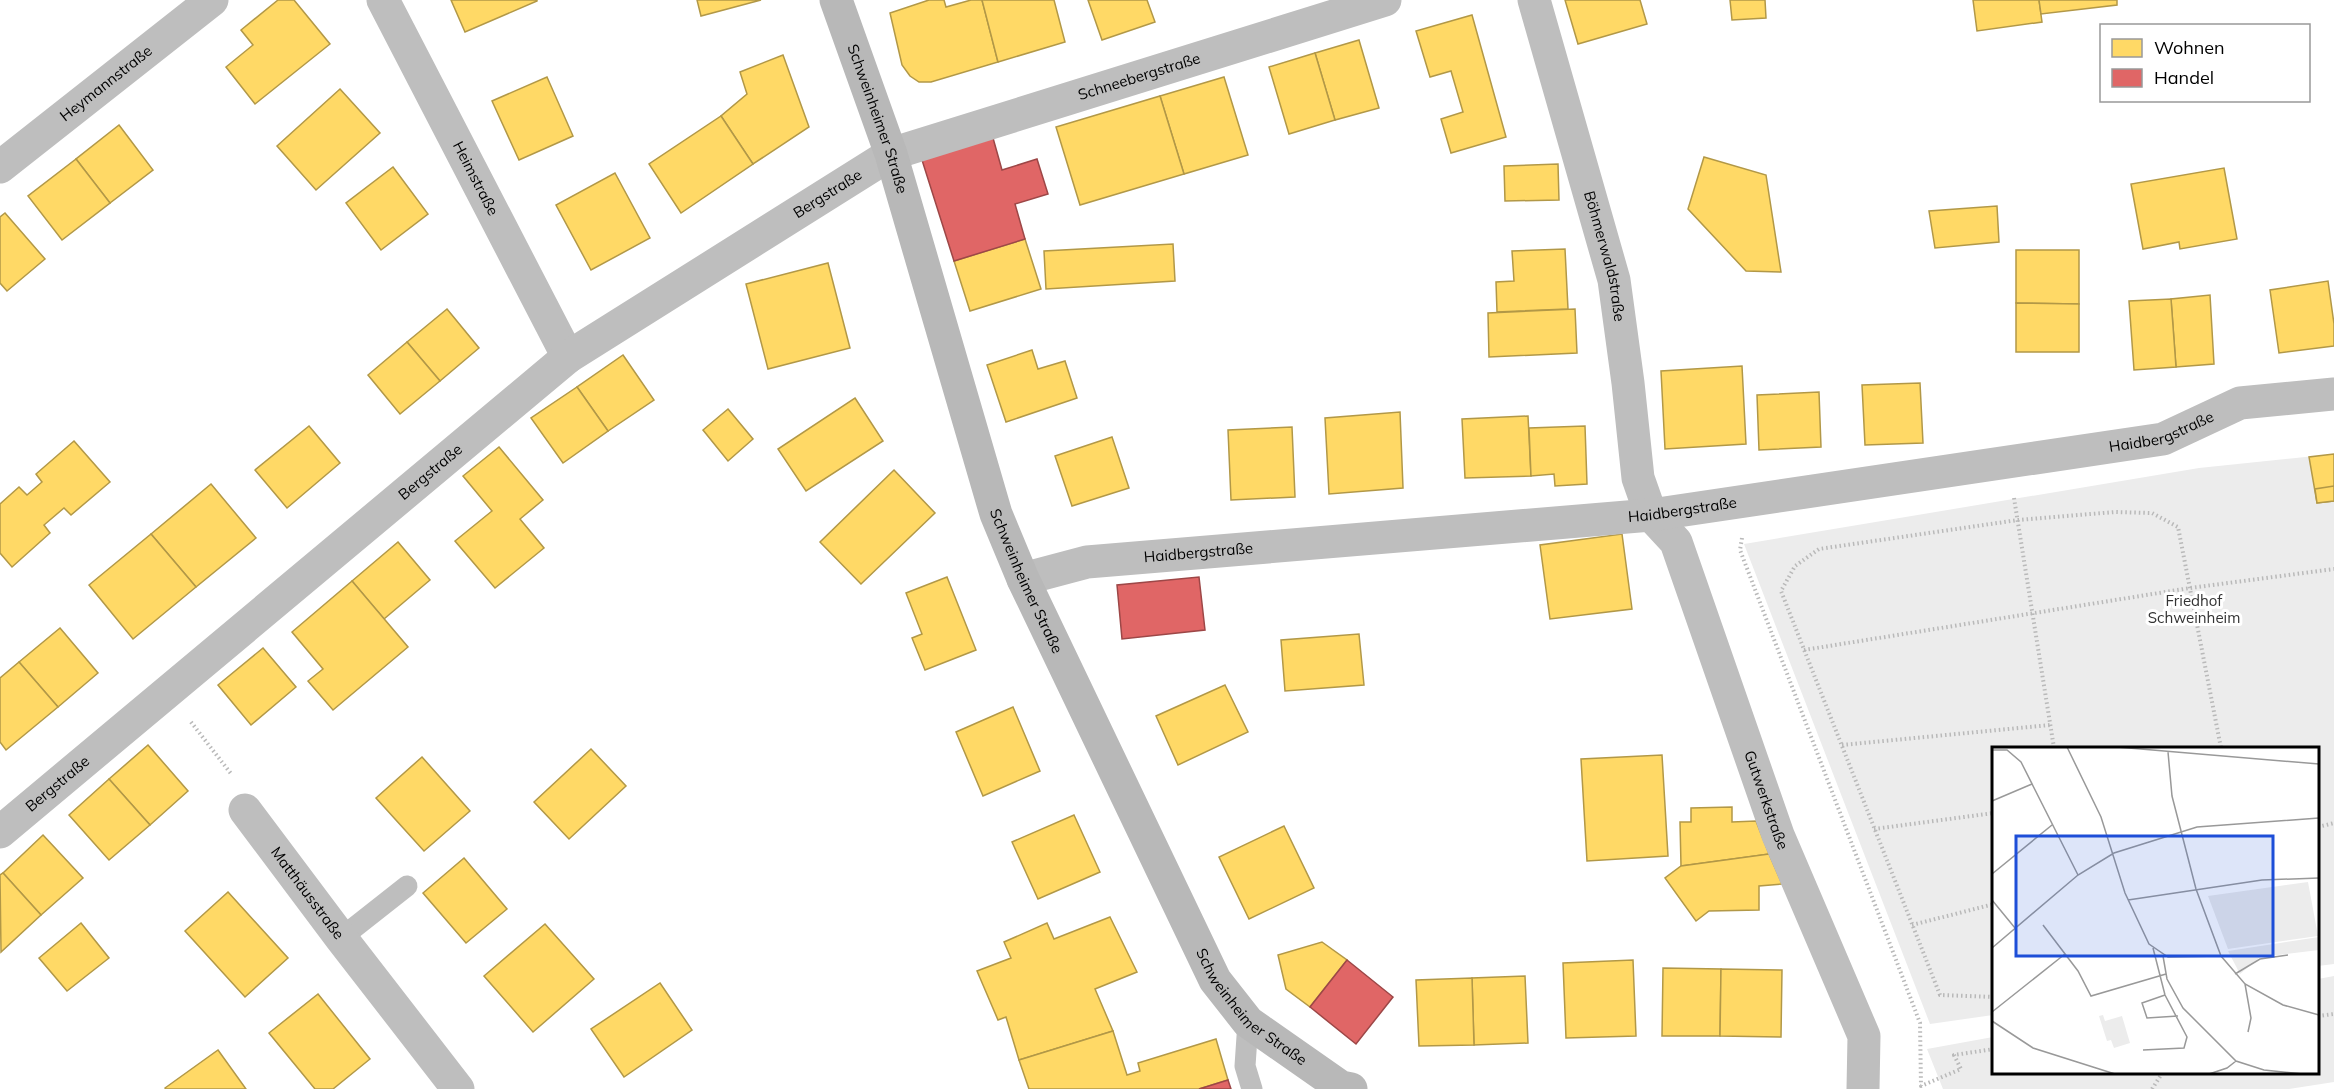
<svg xmlns="http://www.w3.org/2000/svg" width="2334" height="1089" font-family="Mulish,sans-serif">
<rect width="100%" height="100%" fill="#fff"/>
<!-- green -->
<g fill="#ececec">
<path d="M2334,454V964L2318,966V748H1994L1993,1015L1930,1024L1744,544L2199,468Z"/>
<path d="M2334,976V1082L2289,1089H1943L1927,1049L1993,1037L1994,1072H2318V979Z"/>
</g>
<!-- homes -->
<g fill="#ffd966" stroke="#b29847" stroke-width="1.5">
<path d="M278,0H294L330,44L255,104L226,67L253,45L241,30Z"/>
<path d="M451,0H537V1L465,32Z"/>
<path d="M697,0H761L701,16Z"/>
<path d="M929,0H944L946,7L971,0H982L998,62L931,82H919L910,76L902,65L890,13Z"/>
<path d="M982,0H1054L1065,42L998,62Z"/>
<path d="M1088,0H1147L1155,22L1102,40Z"/>
<path d="M1565,0H1640L1647,24L1578,44Z"/>
<path d="M1730,0H1765L1766,18L1732,20Z"/>
<path d="M1973,0H2039L2042,22L1977,31Z"/>
<path d="M2039,0H2117V5L2041,14Z"/>
<path d="M1472,15L1506,137L1451,153L1441,119L1463,112L1451,71L1430,77L1416,31Z"/>
<path d="M1359,40L1379,108L1335,120L1315,53Z"/>
<path d="M1315,53L1335,120L1289,134L1269,67Z"/>
<path d="M783,55L809,127L753,164L721,116L747,94L740,72Z"/>
<path d="M547,77L573,136L519,160L492,101Z"/>
<path d="M1224,77L1248,155L1184,174L1160,96Z"/>
<path d="M340,89L380,133L316,190L277,146Z"/>
<path d="M1160,96L1184,174L1080,205L1056,127Z"/>
<path d="M721,116L753,164L681,213L649,164Z"/>
<path d="M119,125L153,170L110,203L76,159Z"/>
<path d="M1704,157L1766,175L1781,272L1746,271L1688,209Z"/>
<path d="M76,159L110,203L62,240L28,196Z"/>
<path d="M1558,164L1559,200L1505,201L1504,166Z"/>
<path d="M393,167L428,214L381,250L346,203Z"/>
<path d="M2224,168L2237,239L2180,249L2179,242L2143,249L2131,184Z"/>
<path d="M615,173L650,238L591,270L556,205Z"/>
<path d="M1997,206L1999,242L1935,248L1929,211Z"/>
<path d="M5,213L45,259L7,291L0,283V217Z"/>
<path d="M1025,239L1041,289L970,311L954,261Z"/>
<path d="M1173,244L1175,281L1046,289L1044,251Z"/>
<path d="M1565,249L1568,309L1497,312L1496,282L1514,281L1512,251Z"/>
<path d="M2016,250H2079V304L2016,303Z"/>
<path d="M828,263L850,348L768,369L746,284Z"/>
<path d="M2328,281L2334,324V346L2279,353L2270,290Z"/>
<path d="M2210,295L2214,364L2176,367L2171,299Z"/>
<path d="M2171,299L2176,367L2134,370L2129,301Z"/>
<path d="M2016,303L2079,304V352H2016Z"/>
<path d="M447,309L479,348L440,381L407,342Z"/>
<path d="M1575,309L1577,353L1489,357L1488,313Z"/>
<path d="M407,342L440,381L400,414L368,375Z"/>
<path d="M1032,350L1038,369L1065,361L1077,398L1006,422L987,365Z"/>
<path d="M623,355L654,400L608,431L577,387Z"/>
<path d="M1742,366L1746,444L1665,449L1661,371Z"/>
<path d="M1920,383L1923,443L1865,445L1862,385Z"/>
<path d="M577,387L608,431L563,463L531,418Z"/>
<path d="M1819,392L1821,447L1759,450L1757,395Z"/>
<path d="M855,398L883,441L806,491L778,449Z"/>
<path d="M728,409L753,439L728,461L703,430Z"/>
<path d="M1400,412L1403,488L1329,494L1325,418Z"/>
<path d="M1528,416L1531,476L1465,478L1462,419Z"/>
<path d="M309,426L340,463L287,508L255,470Z"/>
<path d="M1585,426L1587,484L1555,486L1554,474L1531,476L1529,428Z"/>
<path d="M1292,427L1295,497L1231,500L1228,430Z"/>
<path d="M1112,437L1129,488L1072,506L1055,456Z"/>
<path d="M74,441L110,482L71,515L64,508L44,525L50,533L12,567L0,553V504L19,487L27,495L42,482L36,474Z"/>
<path d="M499,447L543,500L520,519L544,548L495,588L455,541L492,511L463,476Z"/>
<path d="M2334,454V501L2317,503L2309,457Z"/>
<path d="M894,470L935,513L861,584L820,542Z"/>
<path d="M211,484L256,538L196,587L151,534Z"/>
<path d="M2334,486V501L2317,503L2315,489Z"/>
<path d="M151,534L196,587L133,639L89,585Z"/>
<path d="M1622,534L1632,609L1550,619L1540,545Z"/>
<path d="M398,542L430,580L384,619L352,581Z"/>
<path d="M947,577L976,650L925,670L912,638L922,634L906,593Z"/>
<path d="M352,581L408,647L333,710L308,681L323,669L292,632Z"/>
<path d="M60,628L98,673L58,707L19,662Z"/>
<path d="M1359,634L1364,685L1285,691L1281,640Z"/>
<path d="M263,648L296,687L251,725L218,685Z"/>
<path d="M19,662L58,707L6,750L0,742V678Z"/>
<path d="M1225,685L1248,732L1178,765L1156,716Z"/>
<path d="M1013,707L1040,771L983,796L956,732Z"/>
<path d="M148,745L188,791L150,825L109,779Z"/>
<path d="M591,749L626,786L569,839L534,802Z"/>
<path d="M1662,755L1668,856L1587,861L1581,759Z"/>
<path d="M422,757L470,811L424,851L376,798Z"/>
<path d="M109,779L150,825L109,860L69,815Z"/>
<path d="M1732,807V822L1756,821L1769,854L1681,866L1680,822H1691V808Z"/>
<path d="M1074,815L1100,872L1038,899L1012,842Z"/>
<path d="M1284,826L1314,888L1249,919L1219,857Z"/>
<path d="M43,835L83,878L41,915L3,873Z"/>
<path d="M1769,854L1782,884L1759,886V910L1709,911L1696,921L1665,878L1681,866Z"/>
<path d="M464,858L507,909L466,943L423,893Z"/>
<path d="M3,873L41,915L1,952L0,875Z"/>
<path d="M228,892L288,958L245,997L185,931Z"/>
<path d="M1110,917L1137,972L1095,989L1113,1031L1019,1060L1006,1017L998,1020L977,971L1011,958L1004,942L1047,923L1054,939Z"/>
<path d="M81,923L109,958L67,991L39,958Z"/>
<path d="M545,924L594,979L533,1032L484,976Z"/>
<path d="M1322,942L1347,960L1310,1007L1286,989L1278,955Z"/>
<path d="M1633,960L1636,1036L1566,1038L1563,963Z"/>
<path d="M1663,968L1721,969L1720,1036H1662Z"/>
<path d="M1721,969L1782,970L1781,1037L1720,1036Z"/>
<path d="M1525,976L1528,1043L1474,1045L1472,978Z"/>
<path d="M1472,978L1474,1045L1419,1046L1416,980Z"/>
<path d="M660,983L692,1030L624,1077L591,1029Z"/>
<path d="M318,994L370,1059L333,1089H315L269,1033Z"/>
<path d="M1113,1031L1127,1075L1140,1071L1138,1063L1216,1039L1228,1080L1199,1089H1029L1019,1060Z"/>
<path d="M218,1050L246,1089H166L165,1088Z"/>
</g>
<!-- shops -->
<g fill="#e06666" stroke="#9d4747" stroke-width="1.5">
<path d="M993,138L1002,170L1037,159L1048,194L1015,204L1025,239L954,261L922,160Z"/>
<path d="M1199,577L1205,630L1122,639L1117,585Z"/>
<path d="M1347,960L1393,997L1356,1044L1310,1007Z"/>
<path d="M1228,1080L1231,1089H1199Z"/>
</g>
<g fill="none" stroke-linecap="round" stroke-linejoin="round">
<!-- path -->
<g stroke="#b9b9b9" stroke-width="4" stroke-dasharray="1.5 3" stroke-linecap="butt">
<path d="M2014,498L2054,748"/>
<path d="M1742,538L1740,550L1920,1023L1921,1086L1961,1069L1954,1055L1994,1049"/>
<path d="M1804,650L2190,588L2334,569"/>
<path d="M191,722L232,775"/>
<path d="M1842,745L2050,725"/>
<path d="M2318,827L2334,823"/>
<path d="M1874,829L1994,813"/>
<path d="M1912,925L1994,904"/>
<path d="M1994,997L1940,995L1781,591L1795,566L1819,549L2018,520L2115,512L2152,513L2178,527L2221,748"/>
<path d="M2318,1016L2334,1014"/>
<path d="M2152,1089L2163,1072"/>
</g>
<!-- lane -->
<g stroke="#bebebe" stroke-width="21">
<path d="M341,938L407,886"/>
<path d="M1248,1022L1245,1066L1252,1089"/>
</g>
<!-- street -->
<g stroke="#bebebe" stroke-width="33">
<path id="s1" d="M383,0L568,357"/>
<path id="s2" d="M1534,0L1614,280L1628,383L1638,478L1651,515L1676,542L1778,835L1864,1036L1863,1089"/>
<path id="s3" d="M0,167L212,0"/>
<path id="s4" d="M1023,579L1087,562L1651,515L2163,439L2240,403L2334,394"/>
<path id="s5" d="M245,810L341,938L458,1089"/>
<path id="s6" d="M0,832L568,357L891,154L1385,0"/>
</g>
<!-- secondary -->
<path stroke="#b8b8b8" stroke-width="33" id="s7" d="M836,0L891,154L996,514L1023,579L1215,980L1248,1022L1341,1087L1351,1089"/>
</g>
<g text-anchor="middle" stroke-width="6" stroke-linejoin="round" paint-order="stroke">
<!-- street labels -->
<g font-size="15" fill="#000" stroke="#fff">
<text dy="5" stroke="none"><textPath href="#s6" startOffset="1382">Schneebergstraße</textPath></text>
<text dy="5" stroke="none"><textPath href="#s3" startOffset="135">Heymannstraße</textPath></text>
<text dy="5" stroke="none"><textPath href="#s7" startOffset="126">Schweinheimer Straße</textPath></text>
<text dy="5" stroke="none"><textPath href="#s1" startOffset="201">Heimstraße</textPath></text>
<text dy="5" stroke="none"><textPath href="#s6" startOffset="1047">Bergstraße</textPath></text>
<text dy="5" stroke="none"><textPath href="#s2" startOffset="266">Böhmerwaldstraße</textPath></text>
<text dy="5" stroke="none"><textPath href="#s4" startOffset="1150">Haidbergstraße</textPath></text>
<text dy="5" stroke="none"><textPath href="#s6" startOffset="561">Bergstraße</textPath></text>
<text dy="5" stroke="none"><textPath href="#s4" startOffset="664">Haidbergstraße</textPath></text>
<text dy="5" stroke="none"><textPath href="#s4" startOffset="178">Haidbergstraße</textPath></text>
<text dy="5" stroke="none"><textPath href="#s7" startOffset="612">Schweinheimer Straße</textPath></text>
<text dy="5" stroke="none"><textPath href="#s6" startOffset="75">Bergstraße</textPath></text>
<text dy="5" stroke="none"><textPath href="#s2" startOffset="840">Gutwerkstraße</textPath></text>
<text dy="5" stroke="none"><textPath href="#s5" startOffset="104">Matthäusstraße</textPath></text>
<text dy="5" stroke="none"><textPath href="#s7" startOffset="1098">Schweinheimer Straße</textPath></text>
</g>
<!-- park labels -->
<g font-size="15" fill="#333" stroke="#fff">
<text x="2194" y="606">Friedhof<tspan x="2194" dy="17">Schweinheim</tspan></text>
</g>
</g>
<!-- overview -->
<g transform="translate(1992 747)">
<rect width="327" height="327" fill="#fff"/>
<path d="M316,135L326,189L236,202L216,149ZM327,190V203L268,210L248,227L236,204ZM111,268L113,274L130,269L138,296L122,301L119,293L115,294L107,269Z" fill="#ececec"/>
<path fill="none" stroke="#999" stroke-width="1.5" d="M75,0L109,70L133,146L157,197L176,210L229,209M125,0L327,17M0,3H15L29,15L86,128M176,5L180,49L204,142L229,209L253,237L291,258L327,268M0,54L40,37M0,127L60,78M0,153L23,181M136,153L270,133L327,131M51,178L86,224L99,249L174,227M0,201L86,128L122,106L205,80L327,71M171,209L175,232L191,261L244,314L272,323L311,327M243,227L268,212L296,208M253,237L259,271L256,285M173,248L150,256L155,271L186,269M0,265L73,207M0,274L41,301L123,327M151,303L192,301L195,290L173,248L161,201M217,327L235,321L244,314"/>
<path fill="#1d4ed8" fill-opacity="0.15" stroke="#1d4ed8" stroke-width="3" d="M24,89H281V209H24Z"/>
<rect width="327" height="327" fill="none" stroke="#000" stroke-width="3"/>
</g>
<!-- legend -->
<rect x="2100" y="24" width="210" height="78" fill="#ffffff" stroke="#999999" stroke-width="1.5"/>
<rect x="2112" y="39" width="30" height="18" fill="#ffd966" stroke="#999999" stroke-width="1.5"/>
<text x="2154" y="54" font-size="18" fill="#000000">Wohnen</text>
<rect x="2112" y="69" width="30" height="18" fill="#e06666" stroke="#999999" stroke-width="1.5"/>
<text x="2154" y="84" font-size="18" fill="#000000">Handel</text>
</svg>
